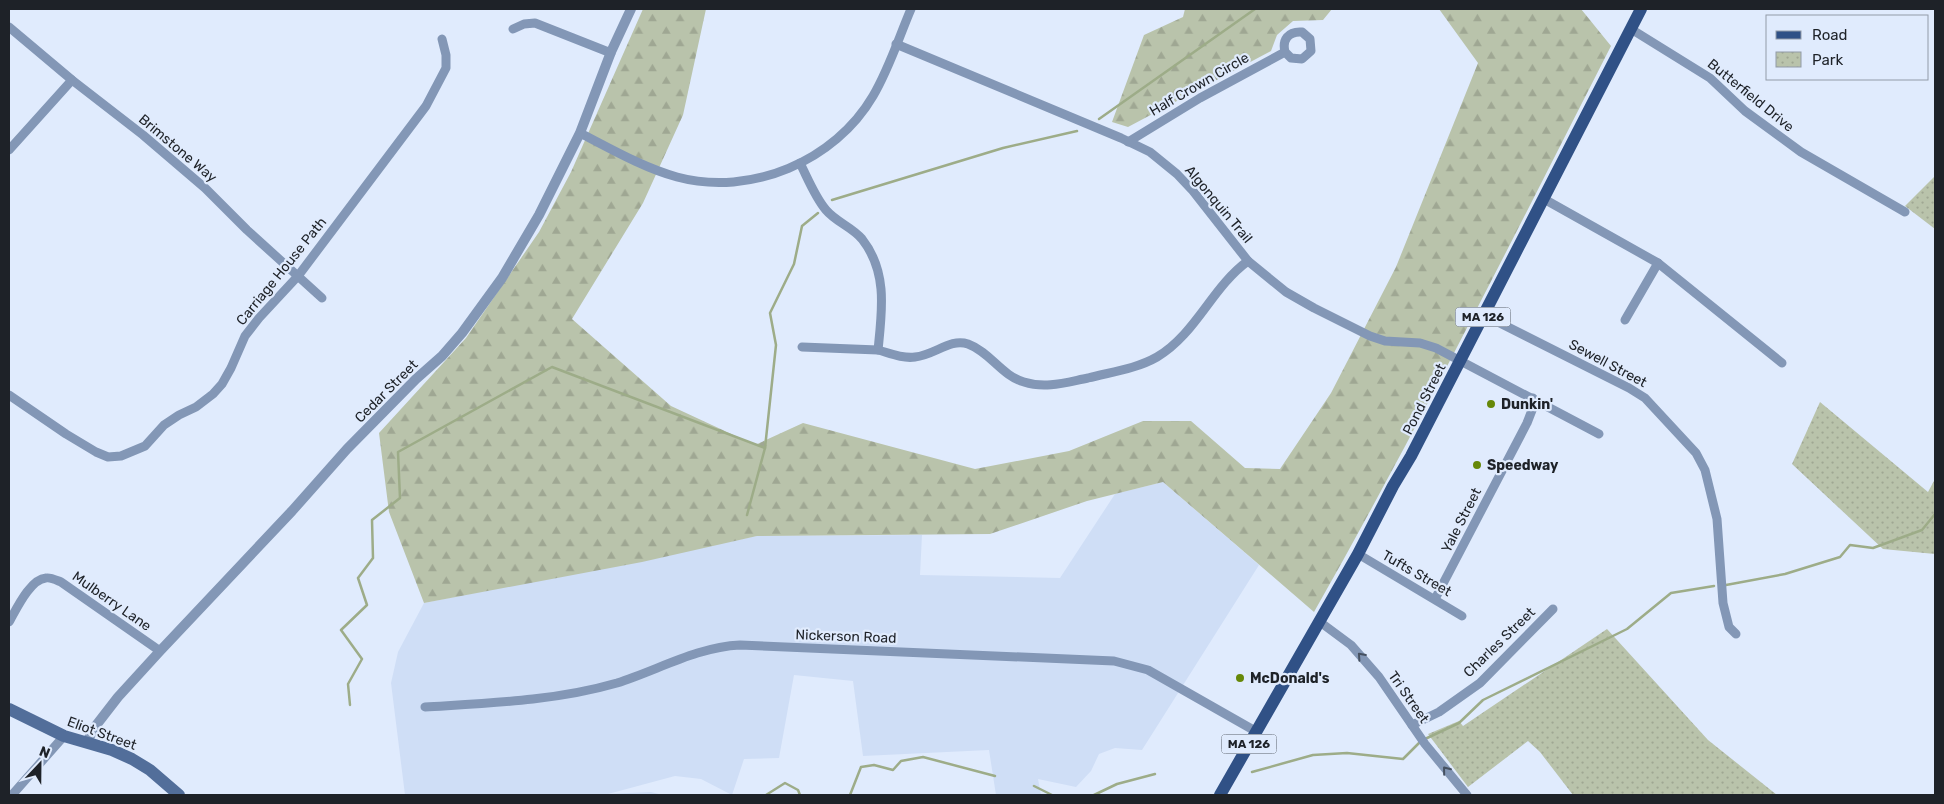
<svg xmlns="http://www.w3.org/2000/svg" width="1944" height="804" font-family="Rubik,sans-serif">
<defs>
<pattern id="forest-firs" width="22" height="20" patternUnits="userSpaceOnUse" patternTransform="scale(1.25)"><rect width="22" height="20" fill="#b9c3ab"/><path d="M5 1l3.5 6h-7zM16 11l3.5 6h-7z" fill="#9fa793"/></pattern>
<pattern id="park-dots" width="8" height="8" patternUnits="userSpaceOnUse" patternTransform="scale(1.25)"><rect width="8" height="8" fill="#b9c3ab"/><path d="M2 2h.1M6 6h.1" fill="none" stroke="#9fa793" stroke-width="1.8" stroke-linecap="round"/></pattern>
</defs>
<rect width="100%" height="100%" fill="#e0ebfd"/>
<!-- built -->
<path fill="#cfdef6" d="M1163,482L1259,565L1142,750L1115,748L1099,754L1091,771L1076,787L1038,779L1041,795H996L989,750L863,756L853,681L794,675L779,758L744,759L732,795L701,779L675,776L608,794L651,792L663,795H405L391,683L398,652L424,603L757,536L922,535L920,575L1060,578L1115,494Z"/>
<!-- forest -->
<g fill="url(#forest-firs)">
<path d="M643,9H706L683,115L643,203L572,319L671,406L755,445L803,423L975,469L1069,451L1143,421H1191L1245,468L1280,469L1331,393L1396,267L1478,63L1439,9H1581L1611,46C1514,236 1419,427 1314,612L1163,482L1087,501L990,534L757,536L642,562L424,603L389,512L379,433L466,338L539,232L571,172Z"/>
<path d="M1185,9H1332L1323,20L1293,21L1277,35L1271,51L1128,127L1112,122L1144,35L1183,17Z"/>
</g>
<!-- park -->
<g fill="url(#park-dots)">
<path d="M1935,176V229L1905,206Z"/>
<path d="M1820,402L1928,492L1935,479V554L1883,549L1792,464Z"/>
<path d="M1607,629L1708,740L1777,795H1573L1540,752L1528,741L1468,787L1428,734L1459,721L1463,726Z"/>
</g>
<g fill="none" stroke-linecap="round" stroke-linejoin="round">
<!-- stream -->
<g stroke="#9dac88" stroke-width="2.5">
<path d="M1099,119L1255,9"/>
<path d="M832,200L1003,148L1077,131"/>
<path d="M747,515L765,448L776,345L770,313L794,264L802,226L818,213"/>
<path d="M1726,585L1785,574L1840,557L1850,545L1873,548L1922,530L1935,514"/>
<path d="M350,705L348,684L362,659L341,630L367,605L358,578L373,558L372,520L400,498L398,452L552,367L765,448"/>
<path d="M1425,739L1459,723L1483,700L1627,629L1671,593L1714,586"/>
<path d="M1252,772L1313,755L1347,753L1403,759L1420,742"/>
<path d="M1034,786L1052,795"/>
<path d="M766,795L785,783L798,790L800,795"/>
<path d="M850,795L861,767L874,765L893,770L901,761L923,757L995,776"/>
<path d="M1094,795L1117,784L1155,774"/>
</g>
<!-- minor -->
<g stroke="#8397b6" stroke-width="9">
<path d="M9,27L72,80L143,135L205,188L247,230L322,298"/>
<path d="M513,29L524,24L535,23L611,53"/>
<path d="M1631,29L1710,78L1745,111L1801,152L1905,212"/>
<path d="M896,44L1121,138L1150,152L1177,174L1193,191L1248,261L1286,292L1314,308L1370,336L1385,341L1420,343L1436,348L1599,434"/>
<path d="M580,133C611,149 644,168 677,177C751,197 835,161 873,96C889,69 899,37 911,9"/>
<path d="M1128,142L1200,98L1285,52L1291,58L1302,59L1311,51L1310,39L1302,32C1288,31 1282,40 1285,52"/>
<path d="M9,150L72,80"/>
<path d="M800,163C808,179 815,197 826,210C836,222 852,227 862,239C888,272 882,311 878,350L802,347"/>
<path d="M1544,199L1658,263L1782,363"/>
<path d="M1484,315L1629,388L1645,398L1696,453L1705,470L1717,519L1723,603L1729,627L1736,634"/>
<path d="M1625,320L1658,263"/>
<path d="M878,350C889,353 903,359 915,357C935,355 950,338 968,344C990,352 1002,376 1024,382C1046,389 1067,382 1088,378C1111,372 1136,369 1157,357C1196,334 1212,287 1248,261"/>
<path d="M9,395L66,434L96,452L108,457L121,456L145,446L164,425L179,415L196,407L213,394L222,384L231,368L245,336L259,318L298,276L426,106L446,68V55L442,39"/>
<path d="M1358,554L1462,616"/>
<path d="M1435,599L1527,423L1534,405L1533,398"/>
<path d="M9,622C16,610 30,579 46,578C50,577 56,580 61,582L160,651"/>
<path d="M1320,622L1351,645L1379,677L1425,744L1467,795"/>
<path d="M425,707C489,703 555,701 617,683C658,670 697,647 740,645L1114,661L1148,670L1257,732"/>
<path d="M1412,725L1439,712L1480,683L1553,609"/>
<path d="M12,795L64,736"/>
</g>
<!-- tertiary -->
<path stroke="#8397b6" stroke-width="10" d="M87,742L94,728L118,697L160,651L292,511L347,449L416,379L442,356L462,333L502,278L539,215L580,133L611,52L631,9"/>
<!-- secondary -->
<path stroke="#526e9a" stroke-width="12" d="M9,709L64,736L112,750L132,759L150,770L179,795"/>
<!-- primary -->
<path stroke="#305186" stroke-width="12" d="M1220,795L1358,554L1393,486L1411,456L1641,9"/>
</g>
<!-- one-way arrows -->
<defs><path id="oneway-chevron" d="M-2-3.5L2.5 0L-2 3.5" fill="none" stroke-width="1.6" stroke-linecap="round" stroke-linejoin="round" transform="scale(1.25)"/></defs>
<g stroke="#465161">
<use href="#oneway-chevron" transform="translate(1361 656) rotate(-132)"/>
<use href="#oneway-chevron" transform="translate(1446 770) rotate(-129)"/>
</g>
<!-- markers -->
<g fill="#668808" stroke="#e0ebfd" stroke-width="2">
<circle cx="1491" cy="404" r="5"/>
<circle cx="1477" cy="465" r="5"/>
<circle cx="1240" cy="678" r="5"/>
</g>
<g text-anchor="middle" stroke-width="4.5" stroke-linejoin="round" paint-order="stroke">
<!-- shield labels -->
<g fill="#e0ebfd" stroke="#585e68" stroke-width="1">
<rect x="1455.5" y="307.5" width="55" height="19" rx="4"/>
<rect x="1221.5" y="734.5" width="55" height="19" rx="4"/>
</g>
<g font-size="12" font-weight="bold" fill="#1e2228">
<text x="1483" y="321">MA 126</text>
<text x="1249" y="748">MA 126</text>
</g>
<!-- street labels -->
<g font-size="14" fill="#1e2228" stroke="#e0ebfd">
<text transform="translate(1199 84) rotate(-30)" y="5">Half Crown Circle</text>
<text transform="translate(1751 95) rotate(39)" y="5">Butterfield Drive</text>
<text transform="translate(178 148) rotate(40)" y="5">Brimstone Way</text>
<text transform="translate(1219 204) rotate(50)" y="5">Algonquin Trail</text>
<text transform="translate(281 271) rotate(-51)" y="5">Carriage House Path</text>
<text transform="translate(1608 363) rotate(28)" y="5">Sewell Street</text>
<text transform="translate(386 391) rotate(-45)" y="5">Cedar Street</text>
<text transform="translate(1424 399) rotate(-63)" y="5">Pond Street</text>
<text transform="translate(1461 520) rotate(-63)" y="5">Yale Street</text>
<text transform="translate(1417 573) rotate(30)" y="5">Tufts Street</text>
<text transform="translate(112 601) rotate(35)" y="5">Mulberry Lane</text>
<text transform="translate(846 636) rotate(2)" y="5">Nickerson Road</text>
<text transform="translate(1499 642) rotate(-44)" y="5">Charles Street</text>
<text transform="translate(1409 697) rotate(55)" y="5">Tri Street</text>
<text transform="translate(102 733) rotate(20)" y="5">Eliot Street</text>
</g>
<!-- poi labels -->
<g font-size="14" font-weight="bold" fill="#1e2228" stroke="#e0ebfd" text-anchor="start">
<text x="1501" y="409">Dunkin'</text>
<text x="1487" y="470">Speedway</text>
<text x="1250" y="683">McDonald's</text>
</g>
</g>
<!-- border -->
<rect width="1944" height="804" fill="none" stroke="#1e2228" stroke-width="20"/>
<!-- legend -->
<rect x="1766" y="15" width="162" height="65" fill="#e0ebfd" stroke="#929ba8"/>
<rect x="1776" y="31" width="25" height="8" fill="#305186" stroke="#929ba8"/>
<text x="1812" y="40" font-size="15" fill="#1e2228">Road</text>
<rect x="1776" y="52" width="25" height="15" fill="url(#park-dots)" stroke="#929ba8"/>
<text x="1812" y="65" font-size="15" fill="#1e2228">Park</text>
<!-- north arrow -->
<g transform="translate(40 764) rotate(22)" stroke="#e0ebfd" stroke-width="4" paint-order="stroke">
<path d="M0-4L9 19L0 12L-9 19Z" fill="#1e2228"/>
<text y="-8" font-size="14" font-weight="bold" text-anchor="middle" fill="#1e2228">N</text>
</g>
</svg>
